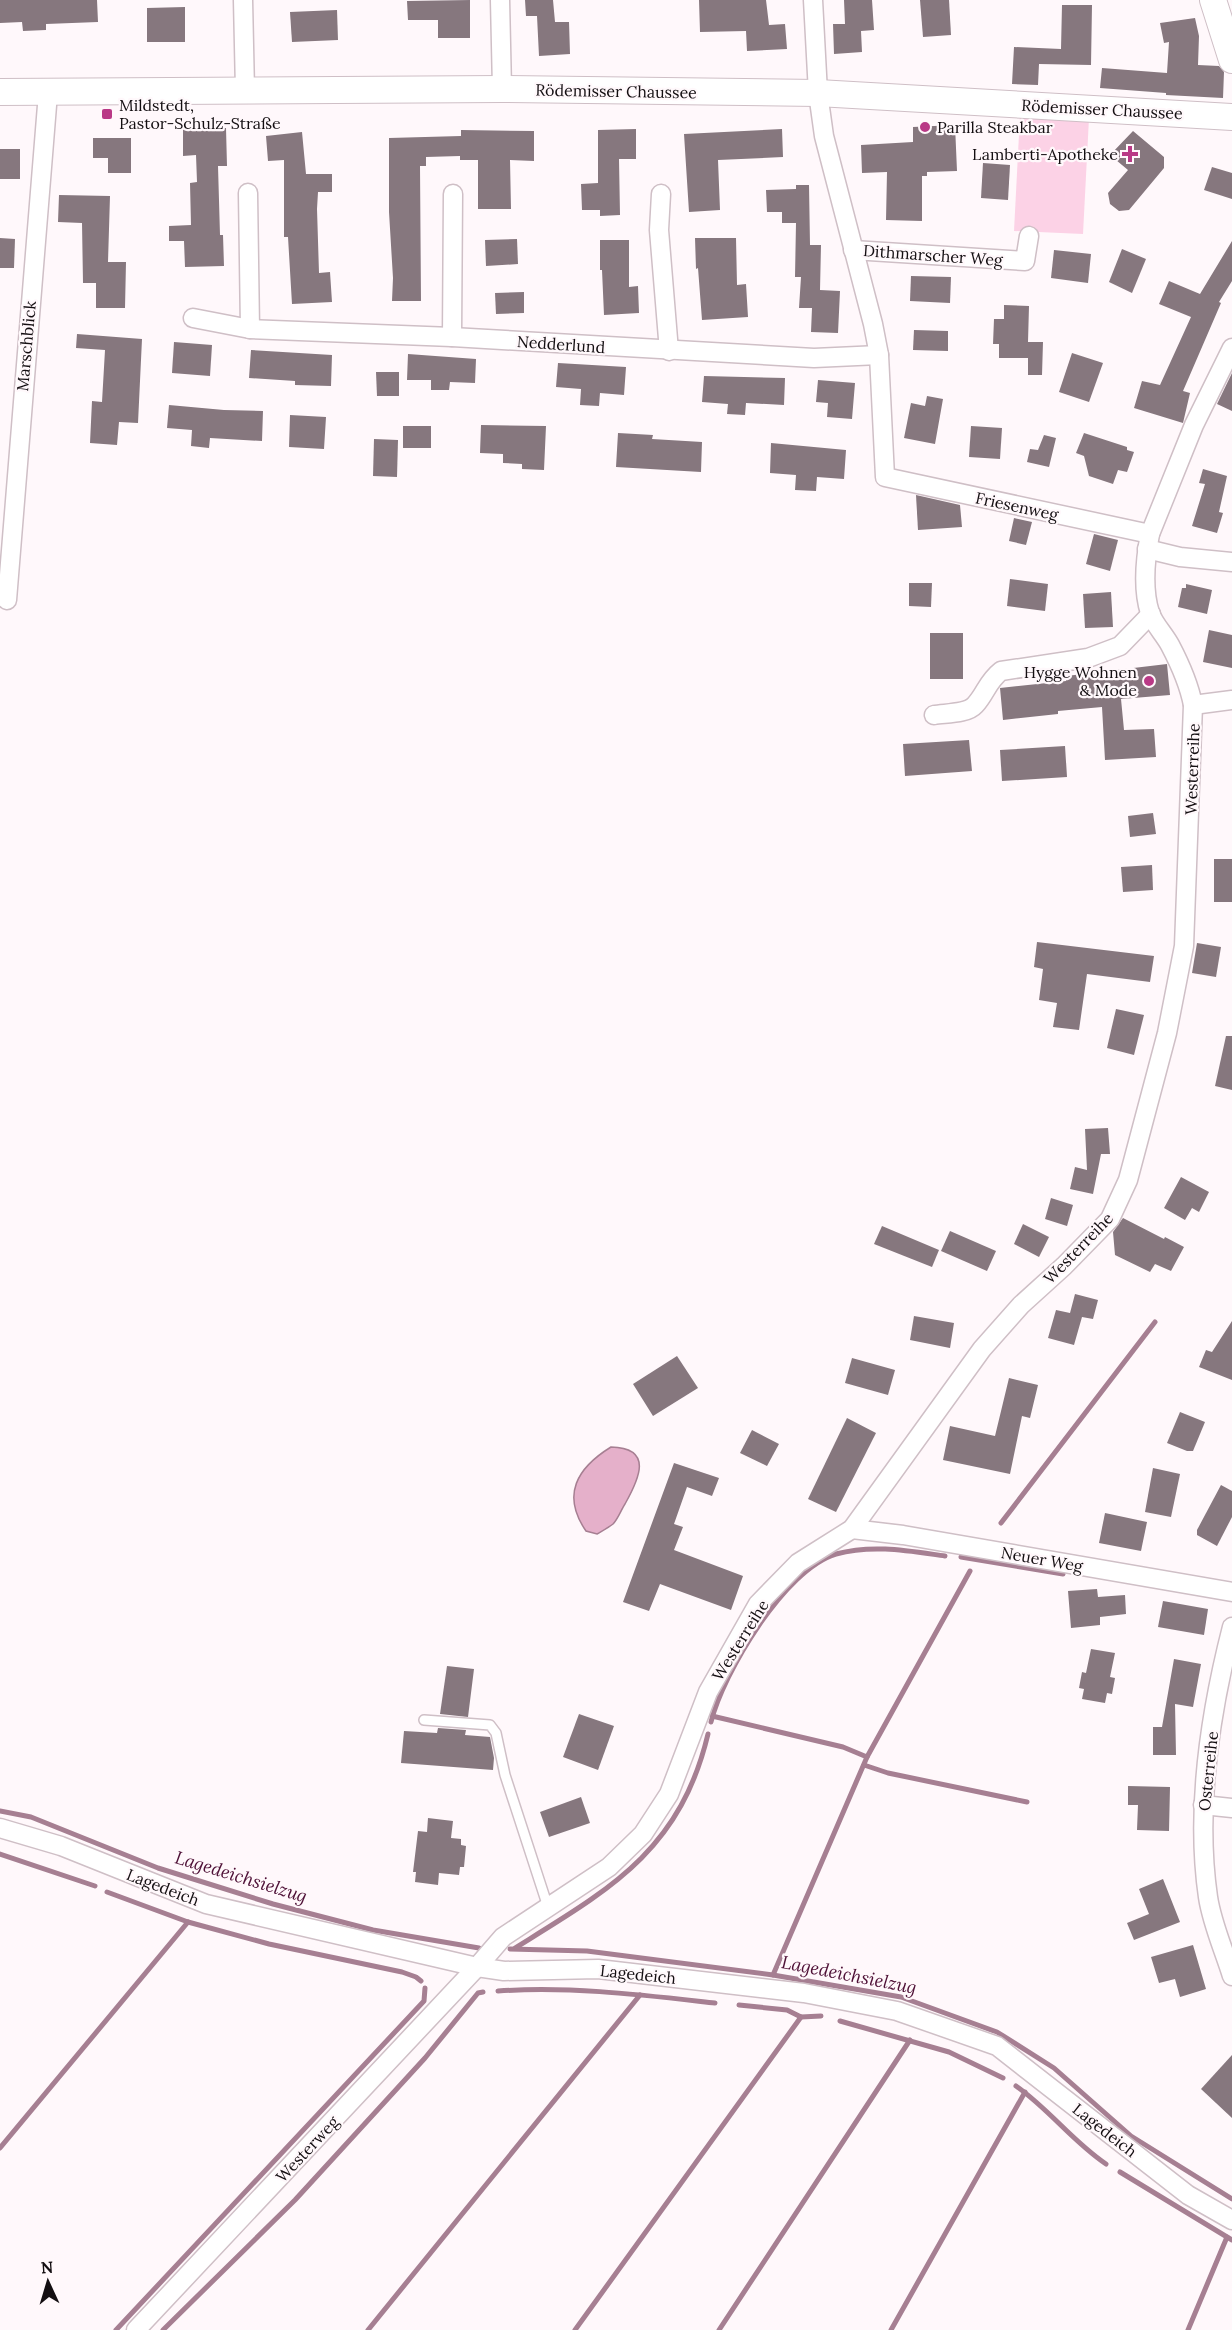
<svg xmlns="http://www.w3.org/2000/svg" width="1232" height="2330" font-family="Lora,serif">
<rect width="100%" height="100%" fill="#fff8fb"/>
<!-- green -->
<path fill="#fcd2e6" d="M1020,115L1089,118L1083,234L1014,231Z"/>
<!-- water -->
<path fill="#e5b0ca" stroke="#a67f92" stroke-width="1.5" d="M611,1447C654,1448 639,1479 625,1504C621,1510 618,1519 613,1524C608,1528 602,1531 597,1534L586,1531C561,1495 577,1468 611,1447Z"/>
<g fill="none" stroke-linecap="round" stroke-linejoin="round">
<!-- stream -->
<g stroke="#a67f92" stroke-width="5">
<path d="M1001,1523L1155,1322"/>
<path d="M961,1557L1063,1574"/>
<path d="M712,1716L843,1747L867,1757"/>
<path d="M711,1722C723,1673 785,1569 836,1554C873,1544 909,1551 945,1556"/>
<path d="M864,1765L888,1773L1027,1802"/>
<path d="M0,1811L31,1817L158,1868L273,1904L373,1930L479,1948"/>
<path d="M0,1854L95,1886"/>
<path d="M107,1892L188,1922L269,1944L402,1972L416,1977L421,1981"/>
<path d="M515,1948C610,1889 680,1851 708,1734"/>
<path d="M510,1949L587,1951L773,1975L901,1997L997,2032L1054,2068L1131,2136L1232,2199"/>
<path d="M773,1975L867,1757L970,1571"/>
<path d="M498,1991C571,1986 643,1995 715,2003"/>
<path d="M739,2005L787,2010L801,2017L821,2016"/>
<path d="M840,2021L949,2052L1003,2078"/>
<path d="M1016,2086C1049,2109 1073,2142 1106,2164"/>
<path d="M0,2148L188,1922"/>
<path d="M1120,2172L1232,2240"/>
<path d="M116,2330L424,2001L425,1988"/>
<path d="M163,2330L295,2200L425,2058L478,1993L483,1992"/>
<path d="M368,2330L640,1995"/>
<path d="M575,2330L801,2017"/>
<path d="M719,2330L910,2040"/>
<path d="M891,2330L1025,2092"/>
<path d="M1188,2330L1227,2237"/>
</g>
</g>
<!-- building -->
<g fill="#86777e">
<path d="M0,0H97L98,22L46,24V30L23,31L22,22L0,23Z"/>
<path d="M470,0V38H438V20H408L407,1Z"/>
<path d="M525,0H553L555,22H569L570,54L539,56L537,16H526Z"/>
<path d="M699,0H766L769,25L785,24L787,49L747,51L746,31L700,32Z"/>
<path d="M844,0H872L874,30L861,31L862,52L834,54L833,24H845Z"/>
<path d="M920,0H949L951,35L923,37Z"/>
<path d="M1062,5H1092L1091,65L1039,64L1038,85L1012,84L1014,47L1061,49Z"/>
<path d="M185,7V42H147V8Z"/>
<path d="M337,10L338,40L292,42L290,12Z"/>
<path d="M1195,18L1199,36L1198,65L1219,66L1224,72L1223,98L1166,95V93L1100,88L1102,68L1167,73L1169,42L1164,43L1160,23Z"/>
<path d="M955,125L957,171L927,172V176H922V221L886,220L887,172L862,173L861,145L913,142V127Z"/>
<path d="M226,128L227,166H218L220,235H223L224,266L185,267L184,241H169V226L191,225L190,183L197,182L196,155L183,156V129Z"/>
<path d="M636,129V159H619L620,215L600,216V210H582L581,184L598,183V130Z"/>
<path d="M782,129L783,157L718,160L720,210L689,212L684,134Z"/>
<path d="M461,130L534,131V161L510,160L511,209H478V160H460V156L426,157V166H420L421,301H392L393,278L389,212V138L461,136Z"/>
<path d="M1133,131L1164,157V168L1129,210L1119,211L1110,204L1108,193L1128,170L1110,155Z"/>
<path d="M302,132L306,174H332V192H318L317,209L319,273L330,272L332,302L292,304L288,237H284V160L268,161L266,136Z"/>
<path d="M93,138H131V173H108V158H93Z"/>
<rect x="0" y="149" width="20" height="30"/>
<path d="M983,163L1010,165L1008,200L981,198Z"/>
<path d="M1212,167L1232,173V199L1204,190Z"/>
<path d="M796,185H809L810,245H821L820,290L840,291L838,333L811,332L812,308H799L801,277H795L796,223H782V212H767L766,190L796,189Z"/>
<path d="M59,195L110,196L108,262H126L125,308H96V283H83L82,223L58,222Z"/>
<path d="M0,238L15,239L14,268H0Z"/>
<path d="M695,238H736L737,285L746,284L748,317L702,320L698,268L696,269Z"/>
<path d="M517,239L518,264L486,266L485,240Z"/>
<path d="M600,240H629V287L638,286L639,313L604,315L602,270H600Z"/>
<path d="M1232,241V281L1219,302L1221,303L1183,391L1190,393L1183,423L1134,408L1142,381L1160,385L1191,317L1159,304L1169,281L1200,294Z"/>
<path d="M1122,249L1146,259L1132,293L1109,282Z"/>
<path d="M1054,250L1091,254L1088,283L1051,278Z"/>
<path d="M911,276L951,277L950,303L910,301Z"/>
<path d="M524,292V313L496,314L495,293Z"/>
<path d="M1004,305L1029,306L1028,342H1043L1042,375H1028V358H999V344H993L994,319H1004Z"/>
<path d="M914,330L948,331V351L913,350Z"/>
<path d="M77,334L142,339L138,423L119,422L117,445L90,443L92,401L102,402L105,350L76,348Z"/>
<path d="M174,342L212,345L210,376L172,373Z"/>
<path d="M251,350L332,355L331,386L295,385V381L249,378Z"/>
<path d="M1072,353L1103,363L1089,402L1059,392Z"/>
<path d="M408,354L476,359L475,383L450,382L449,390H431V380H407Z"/>
<path d="M558,363L626,367L624,395L600,393L599,406L580,405L581,389L556,387Z"/>
<path d="M376,372H399V396H377Z"/>
<path d="M1232,373V411L1217,404Z"/>
<path d="M704,376L785,378L784,405L746,403L745,415L727,414L728,404L702,402Z"/>
<path d="M818,380L855,383L852,419L827,417L828,403L816,402Z"/>
<path d="M927,396L943,399L935,444L904,438L911,403L925,406Z"/>
<path d="M169,405L224,410L263,411L262,441L210,438L209,448L191,446L192,430L167,428Z"/>
<path d="M290,415L326,417L324,449L289,447Z"/>
<path d="M481,425L546,426L544,470L522,469V464L503,463V454L480,453Z"/>
<rect x="403" y="426" width="28" height="22"/>
<path d="M971,426L1002,428L1000,459L969,457Z"/>
<path d="M618,433L653,435L652,439L702,442L701,472L616,467Z"/>
<path d="M1084,433L1127,447V450L1134,452L1127,472L1118,470L1113,484L1089,476L1084,456L1076,453Z"/>
<path d="M1044,435L1056,438L1049,467L1027,462L1030,449L1038,450Z"/>
<path d="M374,439L398,440L397,477L373,476Z"/>
<path d="M771,443L846,450L844,479L817,477L816,491L795,490L796,475L770,473Z"/>
<path d="M1203,469L1227,476L1219,512L1223,513L1217,533L1192,526L1205,484L1199,483Z"/>
<path d="M916,495L960,505L962,527L918,530Z"/>
<path d="M1014,518L1032,522L1026,545L1009,541Z"/>
<path d="M1094,534L1118,540L1110,571L1086,564Z"/>
<path d="M1010,579L1048,584L1045,611L1007,606Z"/>
<path d="M909,583H932L931,607L909,606Z"/>
<path d="M1186,584L1212,590L1207,614L1178,607L1182,588H1186Z"/>
<path d="M1111,592L1113,627L1085,628L1083,594Z"/>
<path d="M1209,630L1232,635V668L1203,662Z"/>
<rect x="930" y="633" width="33" height="46"/>
<path d="M1167,664L1170,695L1121,699L1124,730L1154,729L1156,757L1105,760L1102,707L1058,711V714L1003,720L1000,688L1066,681V676Z"/>
<path d="M969,740L972,771L905,776L903,744Z"/>
<path d="M1065,746L1067,777L1002,781L1000,750Z"/>
<path d="M1153,813L1156,834L1130,837L1128,816Z"/>
<rect x="1214" y="859" width="18" height="43"/>
<path d="M1152,865L1153,890L1123,892L1121,867Z"/>
<path d="M1037,942L1154,956L1150,982L1087,974L1079,1030L1053,1027L1057,1003L1039,1000L1043,969L1034,967Z"/>
<path d="M1197,943L1221,947L1216,977L1192,973Z"/>
<path d="M1116,1009L1144,1015L1134,1055L1107,1048Z"/>
<path d="M1226,1036H1232V1090L1215,1086Z"/>
<path d="M1108,1128L1110,1154H1101L1093,1194L1070,1189L1075,1167L1087,1170L1085,1129Z"/>
<path d="M1181,1177L1209,1192L1199,1212L1192,1208L1185,1220L1164,1208Z"/>
<path d="M1051,1198L1073,1205L1067,1226L1045,1219Z"/>
<path d="M1123,1218L1164,1239L1165,1237L1184,1247L1171,1271L1155,1264L1150,1272L1115,1255L1113,1232Z"/>
<path d="M1023,1224L1049,1237L1039,1257L1014,1244Z"/>
<path d="M882,1226L939,1250L932,1267L874,1244Z"/>
<path d="M950,1231L996,1251L987,1271L941,1251Z"/>
<path d="M1075,1294L1098,1300L1093,1319L1082,1317L1074,1345L1048,1338L1056,1310L1070,1313Z"/>
<path d="M914,1316L954,1323L950,1348L910,1340Z"/>
<path d="M1232,1321V1380L1199,1367L1206,1350L1212,1352Z"/>
<path d="M677,1356L698,1388L653,1416L633,1384Z"/>
<path d="M852,1358L895,1370L888,1395L845,1383Z"/>
<path d="M1009,1378L1038,1385L1030,1418L1022,1416L1010,1474L943,1460L950,1426L995,1436Z"/>
<path d="M1180,1412L1205,1422L1193,1451H1187L1167,1443Z"/>
<path d="M847,1418L876,1433L836,1512L808,1499Z"/>
<path d="M752,1430L779,1444L767,1466L740,1453Z"/>
<path d="M674,1463L719,1478L712,1496L687,1487L674,1524L683,1527L674,1550L743,1576L731,1610L660,1584L649,1611L623,1602Z"/>
<path d="M1153,1468L1180,1474L1171,1517L1145,1512Z"/>
<path d="M1221,1485L1232,1491V1517L1217,1546L1197,1535V1530Z"/>
<path d="M1105,1513L1147,1522L1141,1551L1099,1543Z"/>
<path d="M1097,1589L1098,1597L1125,1595L1126,1614L1100,1617V1625L1071,1628L1068,1591Z"/>
<path d="M1163,1601L1208,1609L1204,1635L1158,1627Z"/>
<path d="M1091,1649L1115,1653L1110,1677L1115,1678L1112,1694L1107,1693L1105,1703L1082,1699L1084,1689L1079,1688L1082,1672L1086,1673Z"/>
<path d="M1174,1659L1201,1664L1193,1707L1175,1704L1176,1755H1153V1727H1162Z"/>
<path d="M447,1666L474,1669L468,1717L440,1714Z"/>
<path d="M579,1714L614,1726L598,1770L563,1757Z"/>
<path d="M438,1728L466,1730L465,1735L490,1737L494,1758L493,1770L401,1763L404,1731L437,1733Z"/>
<path d="M1128,1786L1170,1787L1169,1831L1137,1830L1138,1805H1128Z"/>
<path d="M581,1797L590,1823L549,1837L540,1812Z"/>
<path d="M428,1818L453,1821L451,1838L461,1839V1845L466,1846L464,1867H460L459,1875L439,1873L438,1885L415,1882L416,1872H413L418,1831L427,1832Z"/>
<path d="M1163,1879L1180,1922L1134,1940L1127,1923L1149,1914L1139,1889Z"/>
<path d="M1193,1945L1206,1989L1180,1997L1175,1979L1159,1983L1151,1957Z"/>
<path d="M1232,2055V2118L1201,2089Z"/>
</g>
<g fill="none" stroke-linecap="round" stroke-linejoin="round">
<defs>
<path id="lane" d="M424,1720L490,1725L496,1733L505,1775L548,1907"/>
<g id="street">
<path d="M243,0L245,91"/>
<path d="M500,0L502,89"/>
<path d="M813,0L818,93L824,136L873,324L879,355L885,477L1150,534"/>
<path d="M248,193L250,329"/>
<path d="M661,194L659,230L669,351"/>
<path d="M853,250L1025,261L1029,236"/>
<path d="M193,318L250,329L452,337L814,358L879,355"/>
<path d="M452,337L453,194"/>
<path d="M1147,549L1180,557L1232,562"/>
<path d="M7,600L48,93"/>
<path d="M1193,705L1232,700"/>
<path d="M934,715C946,713 967,714 975,705C986,693 987,682 1001,671L1088,658L1120,646L1151,614"/>
<path d="M852,1529L903,1535L1232,1592"/>
<path d="M1232,1627C1210,1713 1195,1808 1208,1897C1212,1924 1224,1950 1232,1976"/>
<path d="M1203,1805L1232,1808"/>
<path d="M0,1828L61,1846L206,1904L477,1967L504,1971L598,1969L804,1993L897,2011L997,2046L1188,2195L1232,2220"/>
<path d="M136,2330L477,1967L503,1937L609,1867L643,1834L669,1794L708,1692L758,1604L798,1563L852,1529L982,1349L1021,1305L1064,1266L1110,1219L1128,1180L1167,1033L1184,946L1193,705C1189,684 1180,664 1170,645C1164,634 1154,624 1150,613C1142,588 1145,560 1150,534L1194,425L1232,348"/>
</g>
<g id="secondary">
<path d="M1213,0L1232,60"/>
<path d="M0,92L502,89L818,93L1232,117"/>
</g>
</defs>
<!-- lane casing -->
<use href="#lane" stroke="#cfbfc6" stroke-width="12"/>
<!-- street casing -->
<use href="#street" stroke="#cfbfc6" stroke-width="21"/>
<!-- secondary casing -->
<use href="#secondary" stroke="#cfbfc6" stroke-width="28"/>
<!-- lane -->
<use href="#lane" stroke="#fff" stroke-width="9"/>
<!-- street -->
<use href="#street" stroke="#fff" stroke-width="18"/>
<!-- secondary -->
<use href="#secondary" stroke="#fff" stroke-width="26"/>
</g>
<!-- markers -->
<g fill="#b93986" stroke="#fff8fb" stroke-width="2">
<rect x="101" y="108" width="12" height="12" rx="3"/>
<circle cx="925" cy="127" r="6"/>
<path d="M1127 145h6v6h6v6h-6v6h-6v-6h-6v-6h6z"/>
<circle cx="1149" cy="681" r="6"/>
</g>
<g text-anchor="middle" stroke-width="4.5" stroke-linejoin="round" paint-order="stroke">
<!-- street labels -->
<g font-size="16" fill="#130e11" stroke="#fff8fb">
<text transform="translate(616 91) rotate(1)" y="6">Rödemisser Chaussee</text>
<text transform="translate(1102 109) rotate(3)" y="6">Rödemisser Chaussee</text>
<text transform="translate(933 255) rotate(4)" y="6">Dithmarscher Weg</text>
<text transform="translate(561 344) rotate(4)" y="6">Nedderlund</text>
<text transform="translate(26 346) rotate(-85)" y="6">Marschblick</text>
<text transform="translate(1017 506) rotate(12)" y="6">Friesenweg</text>
<text transform="translate(1192 769) rotate(-88)" y="6">Westerreihe</text>
<text transform="translate(1078 1248) rotate(-46)" y="6">Westerreihe</text>
<text transform="translate(1042 1559) rotate(10)" y="6">Neuer Weg</text>
<text transform="translate(740 1640) rotate(-58)" y="6">Westerreihe</text>
<text transform="translate(1208 1771) rotate(-84)" y="6">Osterreihe</text>
<text transform="translate(163 1887) rotate(21)" y="6">Lagedeich</text>
<text transform="translate(638 1974) rotate(6)" y="6">Lagedeich</text>
<text transform="translate(1105 2130) rotate(38)" y="6">Lagedeich</text>
<text transform="translate(307 2149) rotate(-47)" y="6">Westerweg</text>
</g>
<!-- poi labels -->
<g font-size="16" fill="#130e11" stroke="#fff8fb" text-anchor="start">
<text x="119" y="111">Mildstedt,<tspan x="119" dy="18">Pastor-Schulz-Straße</tspan></text>
<text x="937" y="133">Parilla Steakbar</text>
<text x="1118" y="160" text-anchor="end">Lamberti-Apotheke</text>
<text x="1137" y="678" text-anchor="end">Hygge Wohnen<tspan x="1137" dy="18">&amp; Mode</tspan></text>
</g>
<!-- water labels -->
<g font-size="18" font-style="italic" fill="#4e1036" stroke="#fff8fb">
<text transform="translate(241 1877) rotate(17)" y="6">Lagedeichsielzug</text>
<text transform="translate(849 1975) rotate(11)" y="6">Lagedeichsielzug</text>
</g>
</g>
<!-- north arrow -->
<g transform="translate(48 2282) rotate(356)" stroke="#fff8fb" stroke-width="4.5" paint-order="stroke">
<path d="M0-4.5L10 22L0 15L-10 22Z" fill="#130e11"/>
<text y="-9" font-size="16" font-weight="bold" text-anchor="middle" fill="#130e11">N</text>
</g>
</svg>
